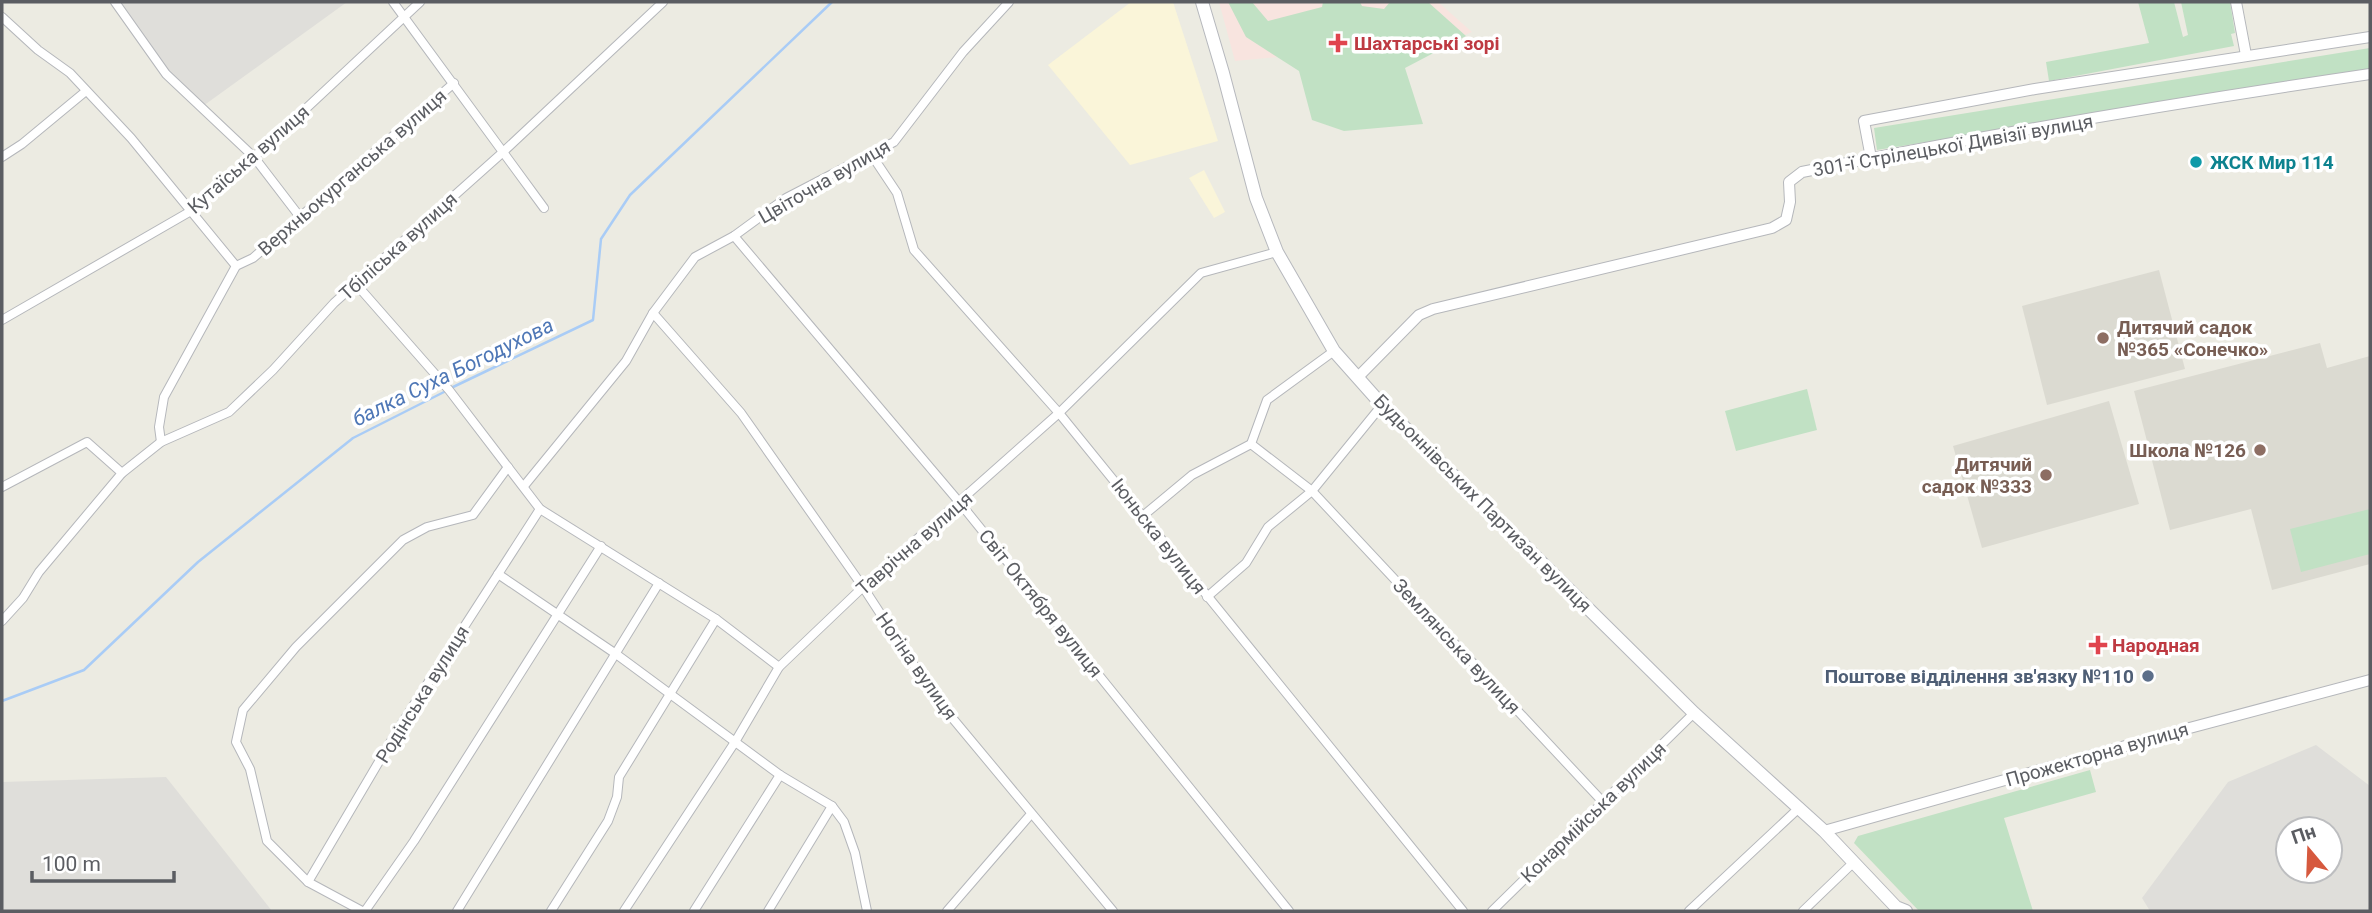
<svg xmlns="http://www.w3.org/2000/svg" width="2372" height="913" font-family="Roboto,sans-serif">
<rect width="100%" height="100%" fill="#ecebe2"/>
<!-- commercial -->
<g fill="#faf5d9">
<path d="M1131,2H1173L1218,141L1130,165L1048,65Z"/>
<path d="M1204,170L1225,212L1214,218L1189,178Z"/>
</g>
<!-- industrial -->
<g fill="#dfdeda" fill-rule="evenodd">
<path d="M117,2H347L203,106L167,72Z"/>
<path d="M2316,745L2370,786V911H2150L2142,898L2228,782ZM2288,829H2330V871H2288Z"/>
<path d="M166,777L272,911H2V782Z"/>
</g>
<!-- education -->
<g fill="#dbdad1">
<path d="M2159,270L2185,369L2047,405L2022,306Z"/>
<path d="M2320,343L2327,368L2370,356V564L2272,590L2251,509L2170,530L2134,391Z"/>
<path d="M2109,401L2139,504L1982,548L1953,446Z"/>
</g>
<!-- medical -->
<path fill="#f8e4df" d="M1219,2H1438L1472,32L1399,63L1309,54L1235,61Z"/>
<!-- green -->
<g fill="#c1e1c4">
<path d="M1228,2H1252L1268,21L1322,7L1323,2H1360L1362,6L1384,9L1390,2H1428L1466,36L1405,68L1423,124L1344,131L1312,120L1299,71L1246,37Z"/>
<path d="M2138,2H2174L2183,37L2188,35L2181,2H2230L2235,33L2231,34L2234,46L2049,81L2046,62L2149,43Z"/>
<path d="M2370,48V70L1877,150L1874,128Z"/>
<path d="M1807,389L1817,430L1736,451L1725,411Z"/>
<path d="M2370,509V554L2301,572L2290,529Z"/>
<path d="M2090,770L2096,792L2004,818L2033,911H1919L1854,843L1858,836Z"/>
</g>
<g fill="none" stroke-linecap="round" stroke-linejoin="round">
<!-- stream -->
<g stroke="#a9ccf6" stroke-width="2.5">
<path d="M451,388L593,320L601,239L630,195L832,2"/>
<path d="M2,701L84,670L198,562L353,438L446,391"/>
</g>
<defs>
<g id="minor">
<path d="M115,2L166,74L254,157L300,217"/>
<path d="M393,2L544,208"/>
<path d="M2,17L38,50L70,73L131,138L236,266"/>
<path d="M871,154L897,193L914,250L1059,413L1463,911"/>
<path d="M2,157L22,144L86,91"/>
<path d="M734,236L960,503L1289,911"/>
<path d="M356,284L449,390L540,509L716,619L779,667"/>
<path d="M653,313L741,413L863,587L934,696L1113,911"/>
<path d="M2,320L191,211L254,157L420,2"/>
<path d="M161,442L159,427L164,397L236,266L253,258L454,83"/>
<path d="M1251,444L1312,491L1602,801"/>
<path d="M524,486L626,361L653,313L695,257L734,236L786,198L894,142L963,52L1009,2"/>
<path d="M2,487L87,442L122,473L161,442L229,412L273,370L334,303L502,153L663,2"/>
<path d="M1144,515L1192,475L1251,444L1267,400L1334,351"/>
<path d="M498,574L616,654L780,775L832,806L844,822L855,853L867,911"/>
<path d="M1207,597L1246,563L1268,527L1312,491L1382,405"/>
<path d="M2,621L23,598L39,572L122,473"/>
<path d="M308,882L397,731L540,509"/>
<path d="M362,911L308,882L267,841L250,769L236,742L243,710L296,647L403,540L427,527L473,515L508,467"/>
<path d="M365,911L414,841L601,546"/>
<path d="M457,911L659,583"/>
<path d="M551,911L608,821L617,797L619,777L716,619"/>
<path d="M624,911L735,742L779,667L863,587L1059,413L1201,273L1277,252"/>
<path d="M694,911L780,775"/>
<path d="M768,911L832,806"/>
<path d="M947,911L1031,814"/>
<path d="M1492,911L1694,713"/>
<path d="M1689,911L1800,807"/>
<path d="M1803,911L1854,862"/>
</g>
<g id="tertiary">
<path d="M2236,2L2246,55"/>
<path d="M1871,158L1864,121L2035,89L2370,37"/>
<path d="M1358,377L1419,315L1433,309L1772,228L1786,220L1790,202L1789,182L1802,172C1990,134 2180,102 2370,74"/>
<path d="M1824,831L2182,730L2370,680"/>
</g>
<path id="secondary" d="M1202,2L1223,73L1256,198L1277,252L1334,351L1382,405L1694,713L1824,831L1896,907L1906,911"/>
</defs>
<!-- minor casing -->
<use href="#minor" stroke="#b5b7bb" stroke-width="10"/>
<!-- tertiary casing -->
<use href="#tertiary" stroke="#b5b7bb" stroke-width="12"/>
<!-- secondary casing -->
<use href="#secondary" stroke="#b6b8bd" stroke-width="14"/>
<!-- minor -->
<use href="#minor" stroke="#fff" stroke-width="8"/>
<!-- tertiary -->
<use href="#tertiary" stroke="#fff" stroke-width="10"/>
<!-- secondary -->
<use href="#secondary" stroke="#fff" stroke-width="12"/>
</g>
<!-- markers -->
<g fill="#e0444e" stroke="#fff" stroke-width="2.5">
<path d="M1334.5 32.5h7v7h7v7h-7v7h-7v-7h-7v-7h7z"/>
<path d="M2094.5 634.5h7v7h7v7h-7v7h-7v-7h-7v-7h7z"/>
</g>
<circle fill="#0f9aa8" stroke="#fff" stroke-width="2.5" cx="2196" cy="162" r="7"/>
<g fill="#8d6e63" stroke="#fff" stroke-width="2.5">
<circle cx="2103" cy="338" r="7"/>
<circle cx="2260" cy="450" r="7"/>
<circle cx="2046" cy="475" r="7"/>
</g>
<circle fill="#5c6f8a" stroke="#fff" stroke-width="2.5" cx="2148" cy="676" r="7"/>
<g text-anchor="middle" stroke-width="7" stroke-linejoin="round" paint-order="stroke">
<!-- health labels -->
<g font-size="19" font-weight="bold" fill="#be3a42" stroke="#fff" text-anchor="start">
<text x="1354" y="50">Шахтарські зорі</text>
<text x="2112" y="652">Народная</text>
</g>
<!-- street labels -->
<g font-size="19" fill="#5b5d62" stroke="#fff">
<text transform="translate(1953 145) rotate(-10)" y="7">301-ї Стрілецької Дивізії вулиця</text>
<text transform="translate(248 159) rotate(-41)" y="7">Кутаїська вулиця</text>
<text transform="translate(352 172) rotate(-41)" y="7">Верхньокурганська вулиця</text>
<text transform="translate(824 181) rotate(-30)" y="7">Цвiточна вулиця</text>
<text transform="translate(398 246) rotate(-42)" y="7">Тбіліська вулиця</text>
<text transform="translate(1483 503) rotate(45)" y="7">Будьоннівських Партизан вулиця</text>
<text transform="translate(1159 536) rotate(52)" y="7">Iюньска вулиця</text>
<text transform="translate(914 543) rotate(-41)" y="7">Таврічна вулиця</text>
<text transform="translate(1041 603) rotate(51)" y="7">Світ Октября вулиця</text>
<text transform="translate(1457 646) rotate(47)" y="7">Землянська вулиця</text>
<text transform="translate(917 666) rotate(55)" y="7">Ногіна вулиця</text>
<text transform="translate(422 694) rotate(-58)" y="7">Родінська вулиця</text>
<text transform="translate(2097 754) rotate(-16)" y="7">Прожекторна вулиця</text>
<text transform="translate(1593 812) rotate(-44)" y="7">Конармійська вулиця</text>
</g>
<!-- culture labels -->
<g font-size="19" font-weight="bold" fill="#0d838f" stroke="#fff" text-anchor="start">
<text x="2210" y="169">ЖСК Мир 114</text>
</g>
<!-- education labels -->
<g font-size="19" font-weight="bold" fill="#785e54" stroke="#fff" text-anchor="end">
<text x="2117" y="334" text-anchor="start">Дитячий садок<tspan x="2117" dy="22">№365 «Сонечко»</tspan></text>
<text x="2246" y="457">Школа №126</text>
<text x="2032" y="471">Дитячий<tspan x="2032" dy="22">садок №333</tspan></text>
</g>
<!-- service labels -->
<g font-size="19" font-weight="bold" fill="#4e5e75" stroke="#fff" text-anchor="end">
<text x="2134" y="683">Поштове відділення зв'язку №110</text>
</g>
<!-- water labels -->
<g font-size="21" font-style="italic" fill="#4e77b6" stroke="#fff">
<text transform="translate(453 372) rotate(-26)" y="7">балка Суха Богодухова</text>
</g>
</g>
<!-- border -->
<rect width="2372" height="913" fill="none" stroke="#5b5d62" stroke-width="7"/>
<!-- north arrow -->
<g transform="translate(2309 850) rotate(341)"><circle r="33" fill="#ffffff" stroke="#bdbec0" stroke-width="2"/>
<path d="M0-5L12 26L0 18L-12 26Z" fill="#d6593e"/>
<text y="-10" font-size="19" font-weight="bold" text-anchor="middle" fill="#5b5d62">Пн</text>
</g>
<!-- scale -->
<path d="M32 871v10h142v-10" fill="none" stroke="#5b5d62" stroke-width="3.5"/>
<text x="42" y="871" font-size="21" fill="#5b5d62" stroke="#ffffff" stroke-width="5" paint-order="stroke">100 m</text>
</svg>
